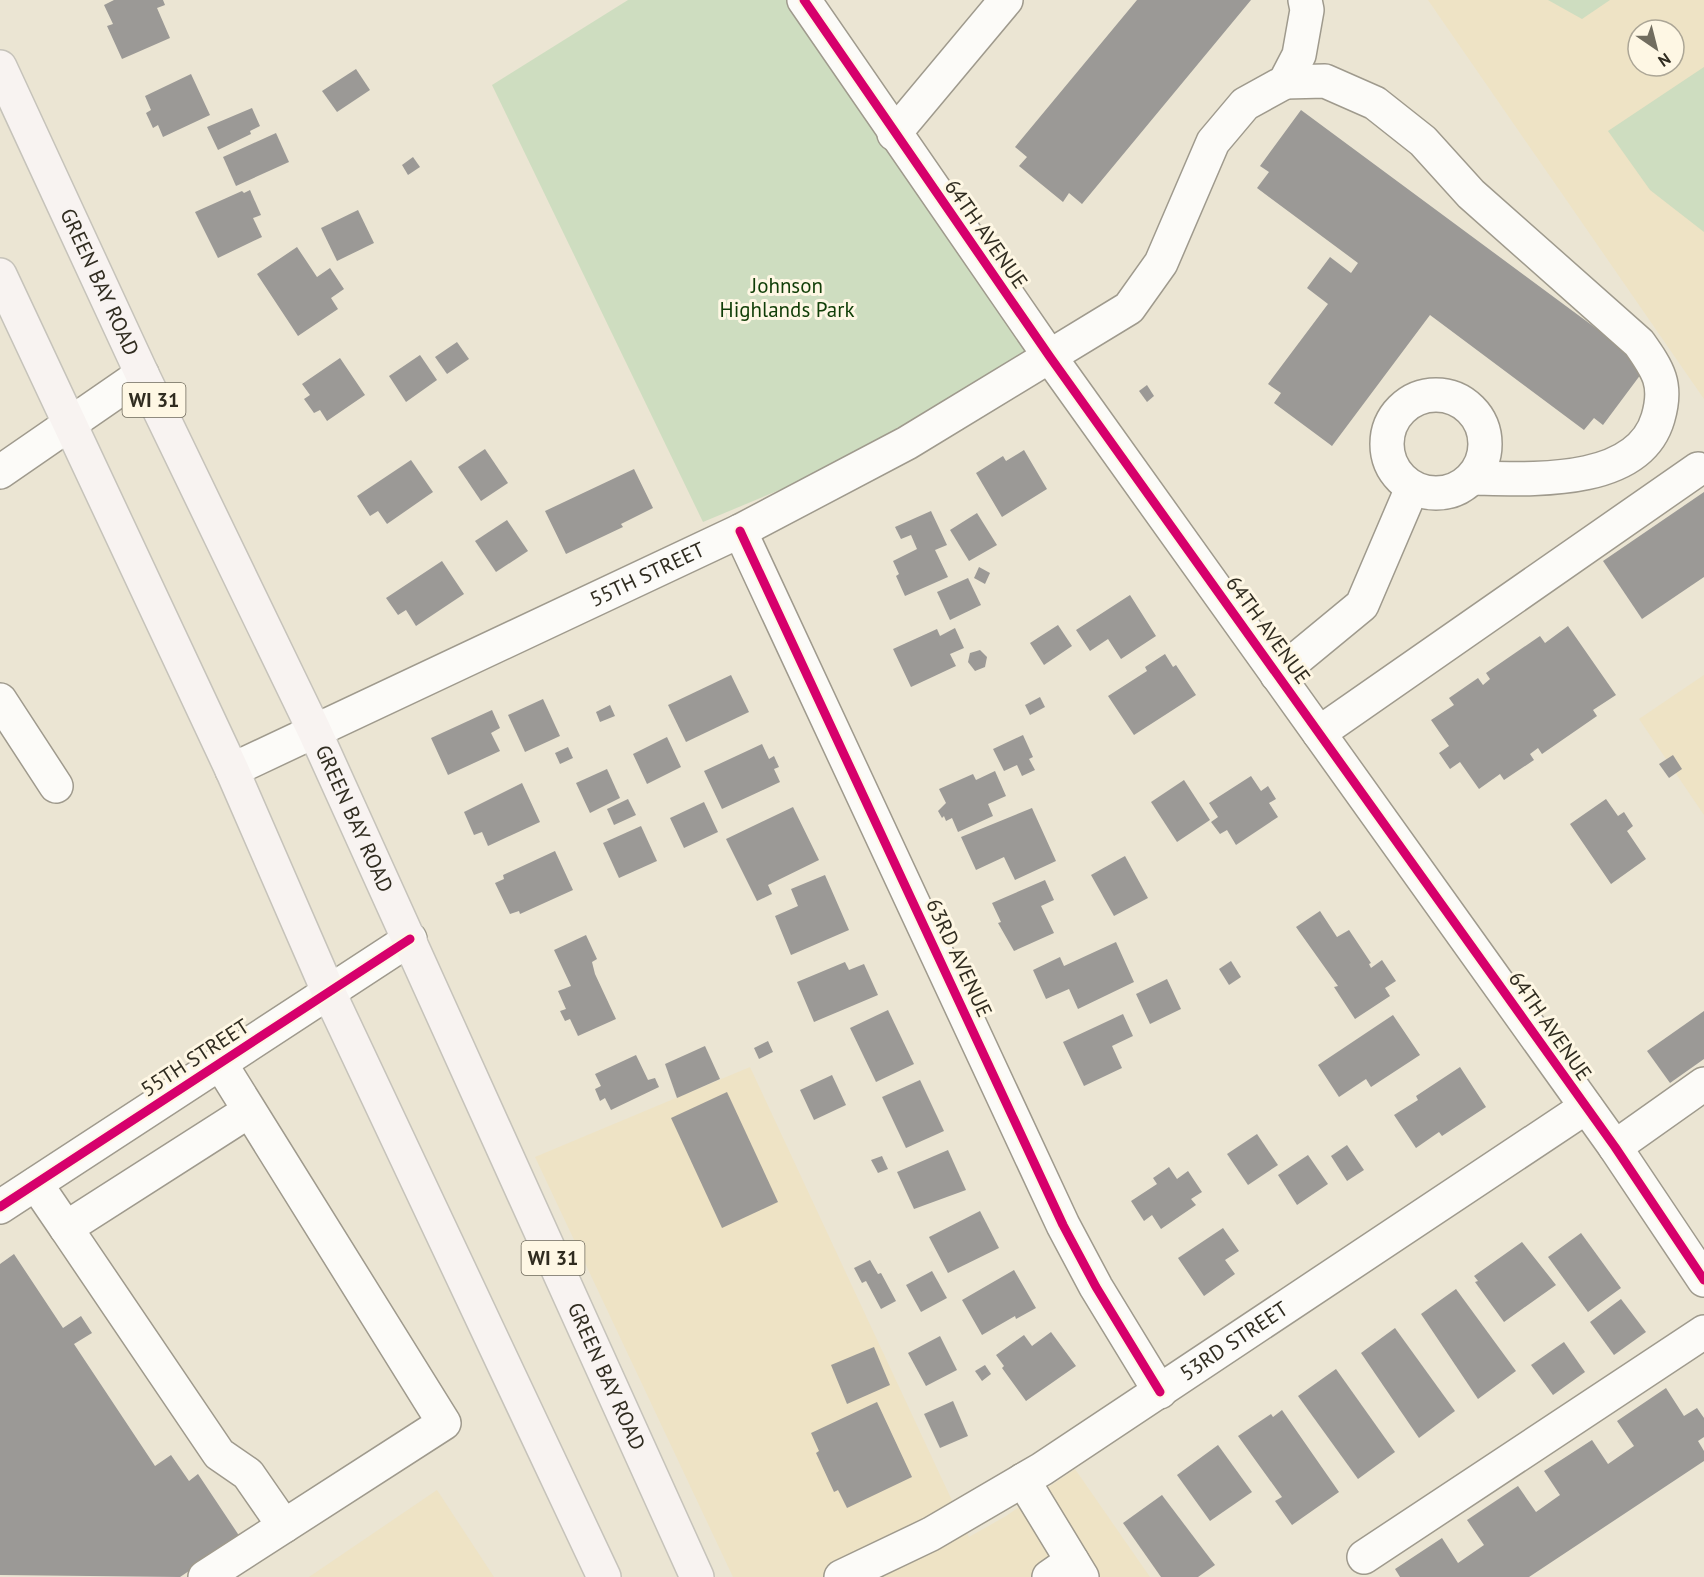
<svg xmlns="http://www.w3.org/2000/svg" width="1704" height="1577" font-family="'PT Sans',sans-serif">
<rect width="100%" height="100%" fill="#ebe5d3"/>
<!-- built -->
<g fill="#eee3c5" fill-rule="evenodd">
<path d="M1428,0H1704V399ZM1638,30H1674V66H1638Z"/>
<path d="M1704,675V815L1639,719Z"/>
<path d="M750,1067L969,1537L1006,1516L1075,1469L1150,1577H733L535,1157Z"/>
<path d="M437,1490L494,1577H309Z"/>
</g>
<!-- park -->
<g fill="#ceddc0">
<path d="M628,0H793L1033,353L899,440L703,522L492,85Z"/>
<path d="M1548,0H1610L1582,19Z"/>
<path d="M1704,67V232L1650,190L1608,131Z"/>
</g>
<!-- building -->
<g fill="#9b9996">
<path d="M114,0H163L165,5L157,8L170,38L122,59L107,26L113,24L104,5Z"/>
<path d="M1137,0H1251L1082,204L1069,193L1063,202L1019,166L1027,157L1015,147Z"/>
<path d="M356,69L370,90L337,112L322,91Z"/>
<path d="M191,74L210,115L163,137L158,125L153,128L146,113L151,110L145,96Z"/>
<path d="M252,108L260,126L250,131L251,134L218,150L207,127Z"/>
<path d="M1301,110L1647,366L1603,425L1594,418L1584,430L1430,315L1332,446L1274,403L1281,393L1268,384L1328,304L1307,288L1330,257L1351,273L1358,263L1257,188L1269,172L1260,166Z"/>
<path d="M276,133L289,162L236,186L223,157Z"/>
<path d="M413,157L420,167L408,175L402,165Z"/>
<path d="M250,190L261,215L253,218L262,237L218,258L195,212L242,191L244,193Z"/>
<path d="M358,210L374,243L337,261L321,228Z"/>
<path d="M297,247L317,277L330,268L344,289L331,298L338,309L298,336L257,274Z"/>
<path d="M457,342L469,359L447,374L435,357Z"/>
<path d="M420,355L437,380L406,402L389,376Z"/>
<path d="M340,358L365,395L327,421L320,410L314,413L304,399L310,395L302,384Z"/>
<path d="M1147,385L1154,396L1147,402L1139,391Z"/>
<path d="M485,449L508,483L481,501L458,467Z"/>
<path d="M1024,450L1047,489L1002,517L976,473L1003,456L1006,461Z"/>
<path d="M411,460L433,492L387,524L378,511L370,516L357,496Z"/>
<path d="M634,469L653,508L621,524L623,527L566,554L545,511Z"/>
<path d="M1704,492V577L1642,619L1603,561Z"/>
<path d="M931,511L947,545L935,550L948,577L905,596L896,576L899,574L893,561L917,549L911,535L901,539L895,527Z"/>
<path d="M977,513L997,545L969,561L950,530Z"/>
<path d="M507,520L528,551L496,572L475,541Z"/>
<path d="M442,561L464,594L416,626L406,610L398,615L386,598Z"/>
<path d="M979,567L990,573L985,584L974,578Z"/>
<path d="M968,578L981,605L950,620L937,592Z"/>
<path d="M1130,595L1156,636L1121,659L1108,639L1090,651L1076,630Z"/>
<path d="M1058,625L1072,646L1044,665L1030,643Z"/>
<path d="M1568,626L1616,695L1593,710L1597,716L1542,754L1538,748L1530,754L1534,760L1504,780L1500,774L1479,789L1460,762L1450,769L1439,753L1449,746L1431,720L1454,705L1449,698L1478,678L1483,685L1490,679L1486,673L1540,636L1545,643Z"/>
<path d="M955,628L964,648L950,654L956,666L911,687L893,649L937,629L940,636Z"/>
<path d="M980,650L987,657L985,667L975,671L968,662L970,653Z"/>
<path d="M1165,654L1173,667L1176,665L1196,695L1134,735L1108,696L1147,671L1145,667Z"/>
<path d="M731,675L749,712L686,742L668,705Z"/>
<path d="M1040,697L1045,707L1030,715L1025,705Z"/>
<path d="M543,699L560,736L525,752L508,715Z"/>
<path d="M610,705L615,716L600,722L596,712Z"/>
<path d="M492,710L500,728L491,733L500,751L448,775L431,738Z"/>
<path d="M1023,735L1033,757L1029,759L1035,770L1022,776L1017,765L1004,771L993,749Z"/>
<path d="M667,737L681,767L647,784L633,754Z"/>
<path d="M762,744L769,759L774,756L779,767L774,769L780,782L722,809L704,771Z"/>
<path d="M568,747L573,758L560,764L555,753Z"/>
<path d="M1673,755L1682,769L1669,778L1659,764Z"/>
<path d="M607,769L620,798L590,813L576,783Z"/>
<path d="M995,771L1006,796L988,804L993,816L958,832L952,818L946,821L944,816L942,818L938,811L946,803L939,789L973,774L976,780Z"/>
<path d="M1251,776L1261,791L1268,786L1276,799L1269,803L1278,817L1236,845L1227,830L1220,834L1211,822L1218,817L1209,803Z"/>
<path d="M1184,780L1210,820L1177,842L1151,802Z"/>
<path d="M522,783L540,822L488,846L482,832L474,835L464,812Z"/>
<path d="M628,799L636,815L614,825L607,809Z"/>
<path d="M1606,799L1618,816L1624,812L1633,826L1627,831L1646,859L1611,884L1570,824Z"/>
<path d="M704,802L718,832L684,848L670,818Z"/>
<path d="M793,807L819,860L768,885L772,894L757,901L726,839Z"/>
<path d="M1032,808L1056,861L1015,880L1004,857L976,870L961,837Z"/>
<path d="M641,826L657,861L619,878L603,843Z"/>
<path d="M555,851L573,890L520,914L519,911L510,914L495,883L504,879L503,875Z"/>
<path d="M1125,856L1148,898L1114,916L1091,875Z"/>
<path d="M825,875L849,930L791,955L775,916L798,906L791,889Z"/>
<path d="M1045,880L1054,900L1041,906L1054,933L1014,951L998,923L1001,922L992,903Z"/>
<path d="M1320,911L1337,937L1349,930L1371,963L1369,964L1371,968L1382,960L1396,981L1385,988L1390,996L1355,1019L1334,987L1338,986L1296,927Z"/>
<path d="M586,935L597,959L592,962L595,974L616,1019L578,1036L570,1019L565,1021L560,1011L566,1009L558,991L571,986L554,950Z"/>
<path d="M1116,942L1134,982L1078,1009L1069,989L1046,999L1033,970L1060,957L1064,966Z"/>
<path d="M1231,961L1241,977L1229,985L1219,969Z"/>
<path d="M845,962L849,970L864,964L878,995L814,1022L797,982Z"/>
<path d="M1167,979L1181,1009L1150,1024L1136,994Z"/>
<path d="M888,1010L914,1064L876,1082L850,1028Z"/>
<path d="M1704,1011V1059L1670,1083L1647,1051Z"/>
<path d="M1123,1014L1133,1036L1112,1046L1122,1068L1084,1086L1063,1042Z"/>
<path d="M1393,1015L1420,1055L1371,1087L1366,1079L1339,1097L1318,1065Z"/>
<path d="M768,1041L773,1052L759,1059L754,1048Z"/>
<path d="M705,1046L720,1079L677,1098L665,1064Z"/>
<path d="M636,1055L648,1080L655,1078L659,1087L611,1110L605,1098L600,1101L595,1089L601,1086L595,1074Z"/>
<path d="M1460,1067L1486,1107L1442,1136L1439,1132L1416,1148L1394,1115L1418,1100L1416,1096Z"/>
<path d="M832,1075L846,1105L814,1120L800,1090Z"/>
<path d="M920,1080L944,1131L906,1148L882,1097Z"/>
<path d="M727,1092L778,1202L722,1228L671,1118Z"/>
<path d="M1257,1134L1278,1165L1248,1185L1227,1154Z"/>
<path d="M1347,1145L1364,1170L1347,1181L1331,1156Z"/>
<path d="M948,1150L966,1190L914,1209L897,1172Z"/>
<path d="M1308,1155L1328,1184L1297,1205L1278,1175Z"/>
<path d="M882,1156L888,1169L878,1173L871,1160Z"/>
<path d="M1169,1167L1177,1179L1188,1171L1202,1192L1191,1199L1196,1205L1161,1229L1152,1215L1144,1221L1131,1201L1157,1184L1153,1178Z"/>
<path d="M980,1211L999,1248L948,1273L929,1237Z"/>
<path d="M1223,1228L1239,1251L1225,1260L1235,1274L1204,1296L1178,1258Z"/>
<path d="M1581,1233L1621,1288L1588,1312L1548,1257Z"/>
<path d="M1522,1242L1556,1285L1504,1322L1475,1282L1478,1281L1474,1276Z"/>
<path d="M14,1254L63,1328L81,1316L92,1333L74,1344L155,1466L171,1455L189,1481L198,1474L240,1537L180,1577L0,1575V1264Z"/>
<path d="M870,1260L878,1274L881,1273L896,1301L881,1309L866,1281L862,1283L854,1268Z"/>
<path d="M1014,1270L1036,1308L1016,1319L1015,1316L982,1335L962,1300Z"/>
<path d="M932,1271L947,1298L921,1312L906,1285Z"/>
<path d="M1456,1289L1516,1371L1478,1399L1421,1314Z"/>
<path d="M1621,1299L1646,1332L1614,1355L1590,1322Z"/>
<path d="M1395,1328L1455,1411L1419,1438L1361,1353Z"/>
<path d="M1051,1332L1076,1366L1026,1401L1002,1368L1004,1366L996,1355L1024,1335L1032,1346Z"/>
<path d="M940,1336L957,1370L926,1386L908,1353Z"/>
<path d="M1564,1342L1585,1372L1553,1395L1531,1365Z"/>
<path d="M874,1347L890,1385L847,1404L831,1365Z"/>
<path d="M985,1365L991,1374L982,1381L975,1371Z"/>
<path d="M1336,1369L1395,1452L1358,1479L1298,1396Z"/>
<path d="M1666,1388L1684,1416L1697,1408L1704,1418V1437L1698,1441L1704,1451V1461L1529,1577H1400L1395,1569L1442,1538L1458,1563L1484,1545L1467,1520L1518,1486L1536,1512L1560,1495L1544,1471L1592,1440L1608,1464L1634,1446L1617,1421Z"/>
<path d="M953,1401L968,1436L940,1448L924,1414Z"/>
<path d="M877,1402L912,1477L847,1508L838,1490L834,1492L816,1453L819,1451L811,1433Z"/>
<path d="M1282,1410L1339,1492L1292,1525L1275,1501L1282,1497L1238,1436L1271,1414L1273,1417Z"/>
<path d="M1218,1445L1252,1492L1210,1521L1177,1475Z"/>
<path d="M1162,1495L1215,1565L1198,1577H1161L1123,1523Z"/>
</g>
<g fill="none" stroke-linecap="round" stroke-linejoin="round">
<defs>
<g id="minor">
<path d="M804,0L1050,357L1615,1147L1704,1280"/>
<path d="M1285,82L1325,81L1375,103L1423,141L1471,194L1639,343C1658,370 1668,384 1658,418C1638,487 1529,479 1472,478"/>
<path d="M894,134L1006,0"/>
<circle cx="1436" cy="444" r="49"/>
<path d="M0,472L142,374"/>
<path d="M740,531L1063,1225L1096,1287L1160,1392"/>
<path d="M1277,675L1362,605L1412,488"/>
<path d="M0,700L56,786"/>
<path d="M1319,733L1698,469"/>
<path id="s1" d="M232,770L740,531L907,443L1129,308L1161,263L1213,142L1245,104L1285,82L1299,55L1307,10L1305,0"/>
<path d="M1615,1147L1704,1084"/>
<path d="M36,1184L66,1228L249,1111"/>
<path d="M0,1207L410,939"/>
<path d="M66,1228L219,1454L248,1474L284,1526"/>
<path d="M1023,1480L1082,1577"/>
<path d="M1364,1557L1704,1332"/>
<path d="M205,1577L444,1423L220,1063"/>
<path id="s2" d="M841,1577L931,1534L1042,1469L1586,1107"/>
<path d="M1049,1577L1072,1561"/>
</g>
<g id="major">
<path id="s3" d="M0,67L142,374L314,730L697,1577"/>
<path d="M0,275L232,770L329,993L604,1577"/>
</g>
</defs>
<!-- minor casing -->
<use href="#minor" stroke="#9f9a8d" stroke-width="36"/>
<!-- major casing -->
<use href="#major" stroke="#c6c3ba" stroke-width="36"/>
<!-- minor -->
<use href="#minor" stroke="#fcfbf8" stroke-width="33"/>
<!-- major -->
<use href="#major" stroke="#f8f3f1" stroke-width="33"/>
<defs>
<g id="cycleway">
<path d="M804,0L1050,357L1615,1147L1704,1280"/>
<path d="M740,531L1063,1225L1096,1287L1160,1392"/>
<path d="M0,1207L410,939"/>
</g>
</defs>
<!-- cycleway casing -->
<use href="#cycleway" stroke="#fef7e4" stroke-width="13"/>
<!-- cycleway -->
<use href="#cycleway" stroke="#d6006c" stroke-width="9"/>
</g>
<g text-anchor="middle" stroke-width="6" stroke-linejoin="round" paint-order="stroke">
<!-- shield labels -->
<g fill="#fef7e4" stroke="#6e695b" stroke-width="1.5">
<rect x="122.5" y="383" width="63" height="34" rx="4.5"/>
<rect x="521.5" y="1241" width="63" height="34" rx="4.5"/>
</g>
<g font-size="20" font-weight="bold" fill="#302c20">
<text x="154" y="407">WI 31</text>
<text x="553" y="1265">WI 31</text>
</g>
<!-- street labels -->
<g font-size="21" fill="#302c20" stroke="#fef7e4">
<text transform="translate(986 234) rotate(55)" y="7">64TH AVENUE</text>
<text dy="7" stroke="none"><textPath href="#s3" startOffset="237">GREEN BAY ROAD</textPath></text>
<text dy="7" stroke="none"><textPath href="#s1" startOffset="459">55TH STREET</textPath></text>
<text transform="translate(1268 630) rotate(54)" y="7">64TH AVENUE</text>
<text dy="7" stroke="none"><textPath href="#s3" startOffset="831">GREEN BAY ROAD</textPath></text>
<text transform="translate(959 958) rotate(65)" y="7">63RD AVENUE</text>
<text transform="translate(1550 1026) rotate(55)" y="7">64TH AVENUE</text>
<text transform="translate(195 1058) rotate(-33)" y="7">55TH STREET</text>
<text dy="7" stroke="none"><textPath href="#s2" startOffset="459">53RD STREET</textPath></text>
<text dy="7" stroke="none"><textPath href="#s3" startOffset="1443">GREEN BAY ROAD</textPath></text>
</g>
<!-- park labels -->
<g font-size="21" fill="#103e07" stroke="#fef7e4">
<text x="787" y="293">Johnson<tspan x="787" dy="24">Highlands Park</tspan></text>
</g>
</g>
<!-- north arrow -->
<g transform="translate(1656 48) rotate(145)"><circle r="28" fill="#fef7e4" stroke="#aca696" stroke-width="1.5"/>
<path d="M0-4.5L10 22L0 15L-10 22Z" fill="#716d5f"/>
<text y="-9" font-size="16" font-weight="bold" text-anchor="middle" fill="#302c20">N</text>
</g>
</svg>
